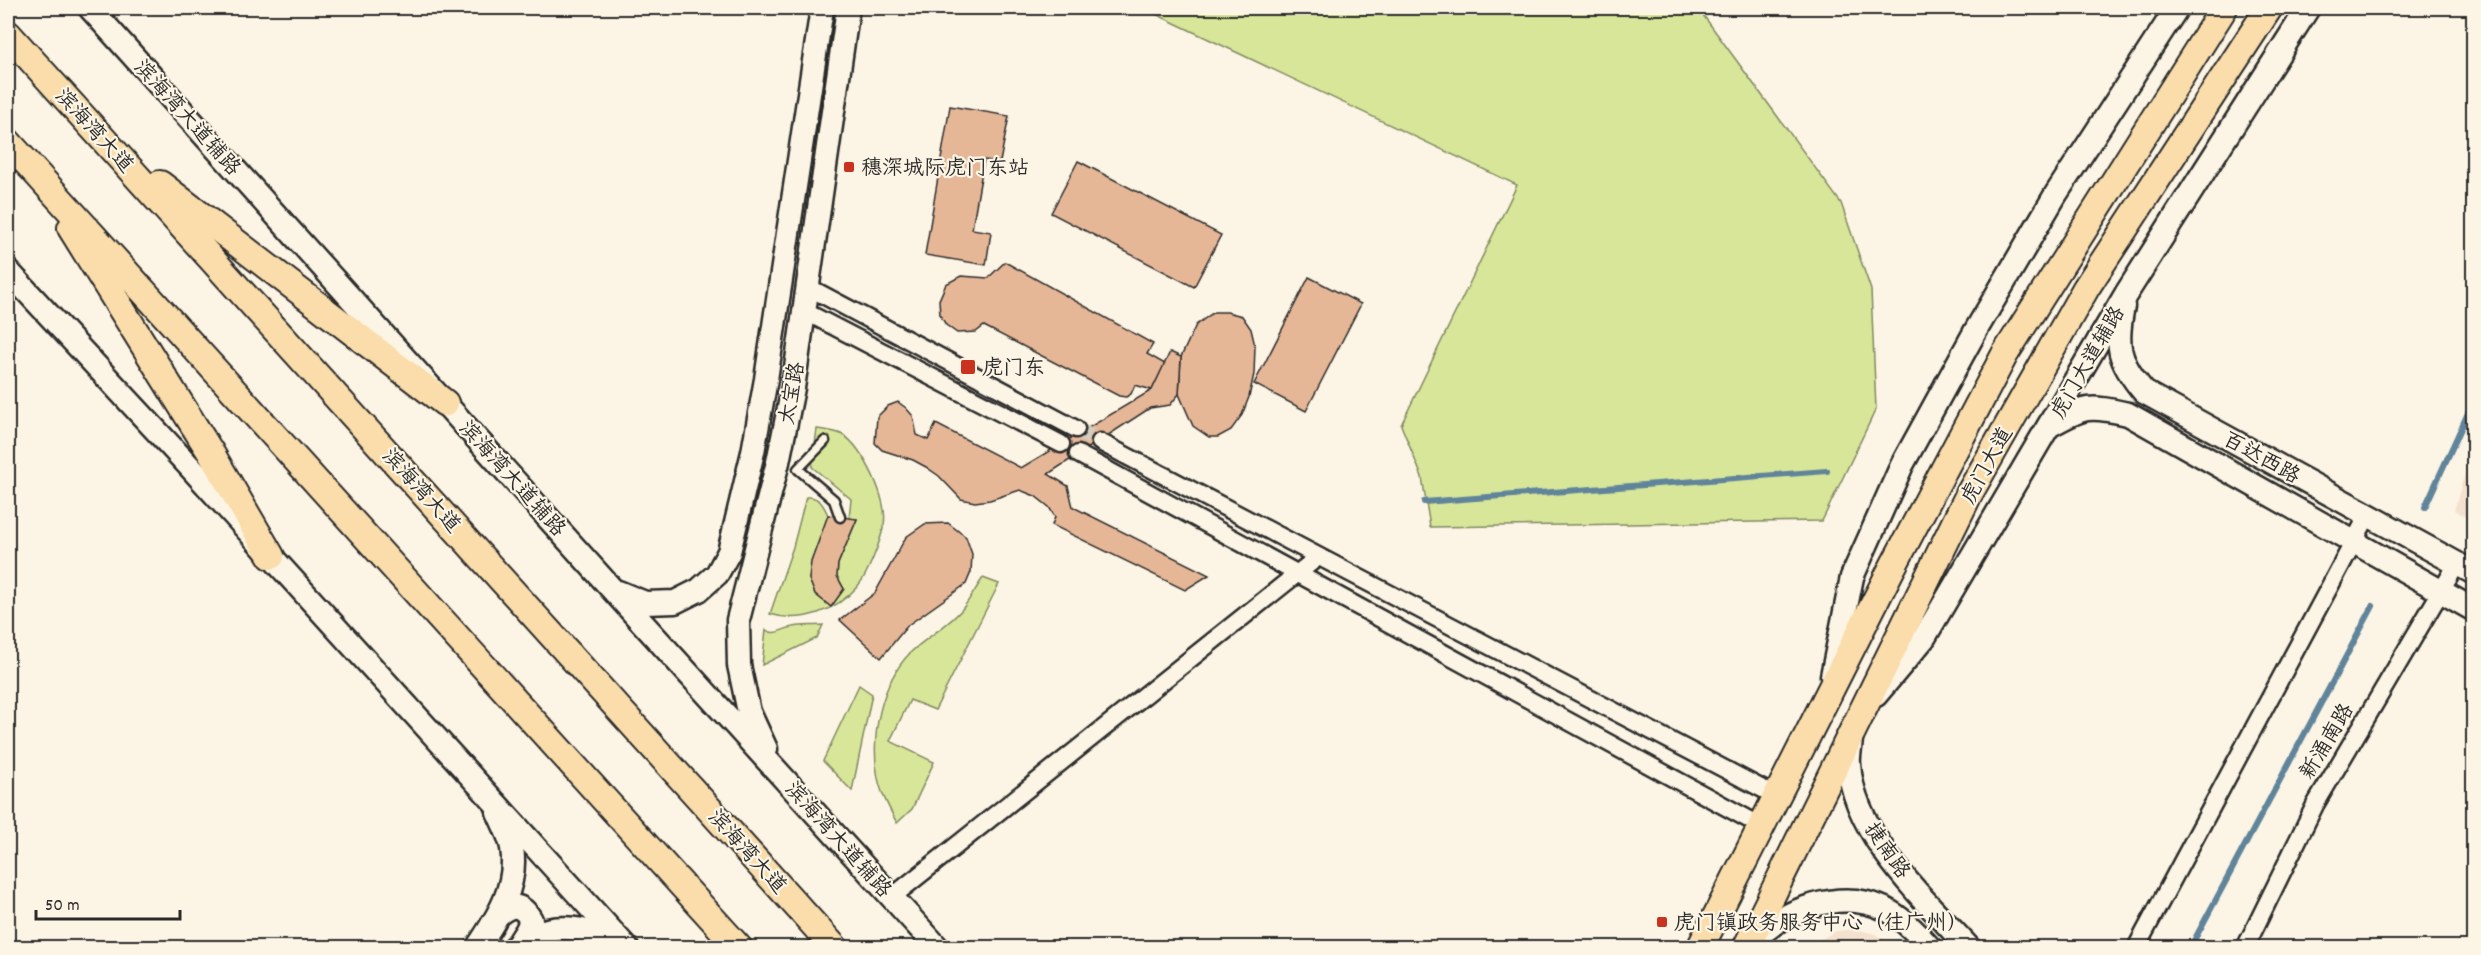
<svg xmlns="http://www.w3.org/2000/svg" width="2481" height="955" font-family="Dekko,'LXGW WenKai TC',sans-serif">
<rect width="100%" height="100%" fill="#fcf5e5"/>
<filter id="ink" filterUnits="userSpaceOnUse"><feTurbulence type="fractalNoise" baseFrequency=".0167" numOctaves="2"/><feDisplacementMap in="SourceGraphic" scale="12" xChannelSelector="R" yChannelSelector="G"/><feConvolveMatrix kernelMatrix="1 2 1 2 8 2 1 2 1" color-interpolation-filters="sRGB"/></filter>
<g filter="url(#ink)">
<!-- built -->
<g fill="#f5e2ce">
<path d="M2473,446L2474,521H2473L2454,510Z"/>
<path d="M1856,929L1875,934L1893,947H1812L1819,940L1836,931Z"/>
</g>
<!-- green -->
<g fill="#d7e699" stroke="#818862" stroke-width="1.5">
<path d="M1143,8H1698L1841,203L1871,290L1876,409L1822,521L1430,527L1422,477L1401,425L1517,185Z"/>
<path d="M817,429C825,430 836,431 843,435C863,446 889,502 884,524C881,540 868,575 857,587C836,611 801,624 770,614L793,547L806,497C819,496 823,504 828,515L809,579L815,594L831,607L844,589L837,576L838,564L857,519H849L851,499L812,467Z"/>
<path d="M983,578L999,584L935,710L910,700L890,741L934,762L912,809L897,823C889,808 879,790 877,772C871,732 882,682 910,653C926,637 950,625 963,608C970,599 976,588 983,578Z"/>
<path d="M823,625L817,638L762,665L766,630C775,636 780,630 789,628C799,625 813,626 823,625Z"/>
<path d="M859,685L872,694L852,791L823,761Z"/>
</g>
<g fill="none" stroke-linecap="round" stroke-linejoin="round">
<!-- stream -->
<g stroke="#61849a" stroke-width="6">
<path d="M1424,502L1827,471"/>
<path d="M2425,507L2474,400"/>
<path d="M2190,948L2373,606"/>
</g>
</g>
<!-- building -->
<g fill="#e6b797" stroke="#2b2b2b" stroke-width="1.5">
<path d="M950,106L1009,116L1000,162L984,160L972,229L991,232L986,265L925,255Z"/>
<path d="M1078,161L1221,235L1194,287L1051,213Z"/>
<path d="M1005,262L1153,344L1147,354L1165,364L1152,390L1135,385L1131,394L1126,397L1119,396L984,326L976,332L957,333L946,325L940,315L939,300L946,284L961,276L988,278Z"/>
<path d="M1309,277L1361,304L1306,411L1254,384Z"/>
<path d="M1214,312H1227L1242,316L1251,329L1255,346L1254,374L1249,397L1242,415L1231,430L1218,437H1209L1193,426L1179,394L1181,357L1196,325Z"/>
<path d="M1170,352L1181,357L1179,394L1170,405L1150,408L1048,474L1068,486L1073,507L1209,575L1185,590L1052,525L1055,517L1049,507L1035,496L1020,490L990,500L975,502L961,499L939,476L926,467L913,460L882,450L875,443L877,417L888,406L898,402L906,408L913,416L917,435L928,440L936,424L1021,468L1152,390Z"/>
<path d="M828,515L857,519L838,564L837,576L844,589L831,607L815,594L809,579L811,562Z"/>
<path d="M948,523L966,537L972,554L971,572L966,584L908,625L881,658L840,620L875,593L906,537L925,524Z"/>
</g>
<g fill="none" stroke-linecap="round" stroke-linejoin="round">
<!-- street-tunnel -->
<path stroke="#d2cdc0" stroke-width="16" stroke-dasharray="16 8" stroke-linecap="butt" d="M1076,429L1100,442"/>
<defs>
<path id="lane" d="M825,441L798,469L834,500L840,517"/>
<g id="street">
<path d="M808,287L1076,429"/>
<path d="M804,311L1061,444"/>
<path d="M1100,442L1776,796"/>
<path d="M1078,454L1761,826"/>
<path d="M892,897L1318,557"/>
<path d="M2136,948L2368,515"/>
<path d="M2245,948L2315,805L2457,564"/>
</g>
<g id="secondary">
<path d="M90,8L637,617L938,948"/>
<path d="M8,271L191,468L627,948"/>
<path d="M2123,306C2115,346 2118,361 2144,392L2474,573"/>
<path d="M2049,426C2084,406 2089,405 2128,414L2474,610"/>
<path d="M618,592L645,603L675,602L699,590L717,574L729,552L753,452L766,379L822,8"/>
<path d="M1832,676L1852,577L1902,465L1976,330L2056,194L2177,8"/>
<path d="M1876,695L1924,638L2126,294L2308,8"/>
<path d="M1851,737C1851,746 1848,756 1849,764C1853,834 1924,899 1969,948"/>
<path d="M766,749L749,712L739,665L738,620L778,462L793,388L848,8"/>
<path d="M499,914C513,903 522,904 531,920L527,930L518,944"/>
<path d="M1751,944C1782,909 1840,888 1885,909C1901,917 1918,934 1930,948"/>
<path d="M477,948C498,917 518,886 512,848C510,836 503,823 498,812"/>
<path d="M514,948C544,919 588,925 620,946"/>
</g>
<g id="primary">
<path d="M8,34L835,948"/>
<path d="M8,142L739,948"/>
<path d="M160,184L445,403"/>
<path d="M71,228L211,453L271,556"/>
<path d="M1700,948L1890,572L2005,354L2224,8"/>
<path d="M1746,948L1969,494L2086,288L2269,8"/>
</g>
</defs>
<!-- lane casing -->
<use href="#lane" stroke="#2b2b2b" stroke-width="13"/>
<!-- street casing -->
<use href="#street" stroke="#2b2b2b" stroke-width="21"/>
<!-- secondary casing -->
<use href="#secondary" stroke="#2b2b2b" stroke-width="27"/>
<!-- primary casing -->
<use href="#primary" stroke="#2b2b2b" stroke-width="30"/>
<!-- lane -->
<use href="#lane" stroke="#fcf5e5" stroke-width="8"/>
<!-- street -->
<use href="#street" stroke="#fcf5e5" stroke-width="16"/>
<!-- secondary -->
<use href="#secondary" stroke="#fcf5e5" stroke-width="22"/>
<!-- primary -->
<use href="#primary" stroke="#faddab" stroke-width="26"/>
</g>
</g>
<!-- markers -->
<g fill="#c8321e" stroke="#fcf5e5" stroke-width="2">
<rect x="843" y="161" width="12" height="12" rx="3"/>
<rect x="960" y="359" width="16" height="16" rx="3"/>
<rect x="1656" y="916" width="12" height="12" rx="3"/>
</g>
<g text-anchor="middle" stroke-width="4.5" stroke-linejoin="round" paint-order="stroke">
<!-- street labels -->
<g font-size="21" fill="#2b2b2b" stroke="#fcf5e5">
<text transform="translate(188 117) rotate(48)" y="7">滨海湾大道辅路</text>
<text transform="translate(95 130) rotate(48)" y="7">滨海湾大道</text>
<text transform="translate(2087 362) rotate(-60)" y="7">虎门大道辅路</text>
<text transform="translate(791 393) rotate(-80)" y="7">太宝路</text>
<text transform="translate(2262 457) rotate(29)" y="7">百达西路</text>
<text transform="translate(1986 465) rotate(-61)" y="7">虎门大道</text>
<text transform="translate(513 478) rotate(48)" y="7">滨海湾大道辅路</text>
<text transform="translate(422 490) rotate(48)" y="7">滨海湾大道</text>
<text transform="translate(2326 741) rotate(-59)" y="7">新涌南路</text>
<text transform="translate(839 839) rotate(48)" y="7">滨海湾大道辅路</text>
<text transform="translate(1888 850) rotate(55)" y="7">捷南路</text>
<text transform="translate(748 851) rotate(48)" y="7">滨海湾大道</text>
</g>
<!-- poi labels -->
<g font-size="21" fill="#2b2b2b" stroke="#fcf5e5" text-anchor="start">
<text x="861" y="174">穗深城际虎门东站</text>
<text x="982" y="374">虎门东</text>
<text x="1674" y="929">虎门镇政务服务中心（往广州）</text>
</g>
</g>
<!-- margin -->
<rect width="2481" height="955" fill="none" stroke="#fcf5e5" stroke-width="30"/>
<rect x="15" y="15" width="2451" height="925" fill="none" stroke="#2b2b2b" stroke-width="2" filter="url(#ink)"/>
<!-- scale -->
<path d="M36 910v9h144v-9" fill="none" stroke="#2b2b2b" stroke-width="3"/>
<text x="45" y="910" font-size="18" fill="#2b2b2b" stroke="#fcf5e5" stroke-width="4.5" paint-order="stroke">50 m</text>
</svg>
